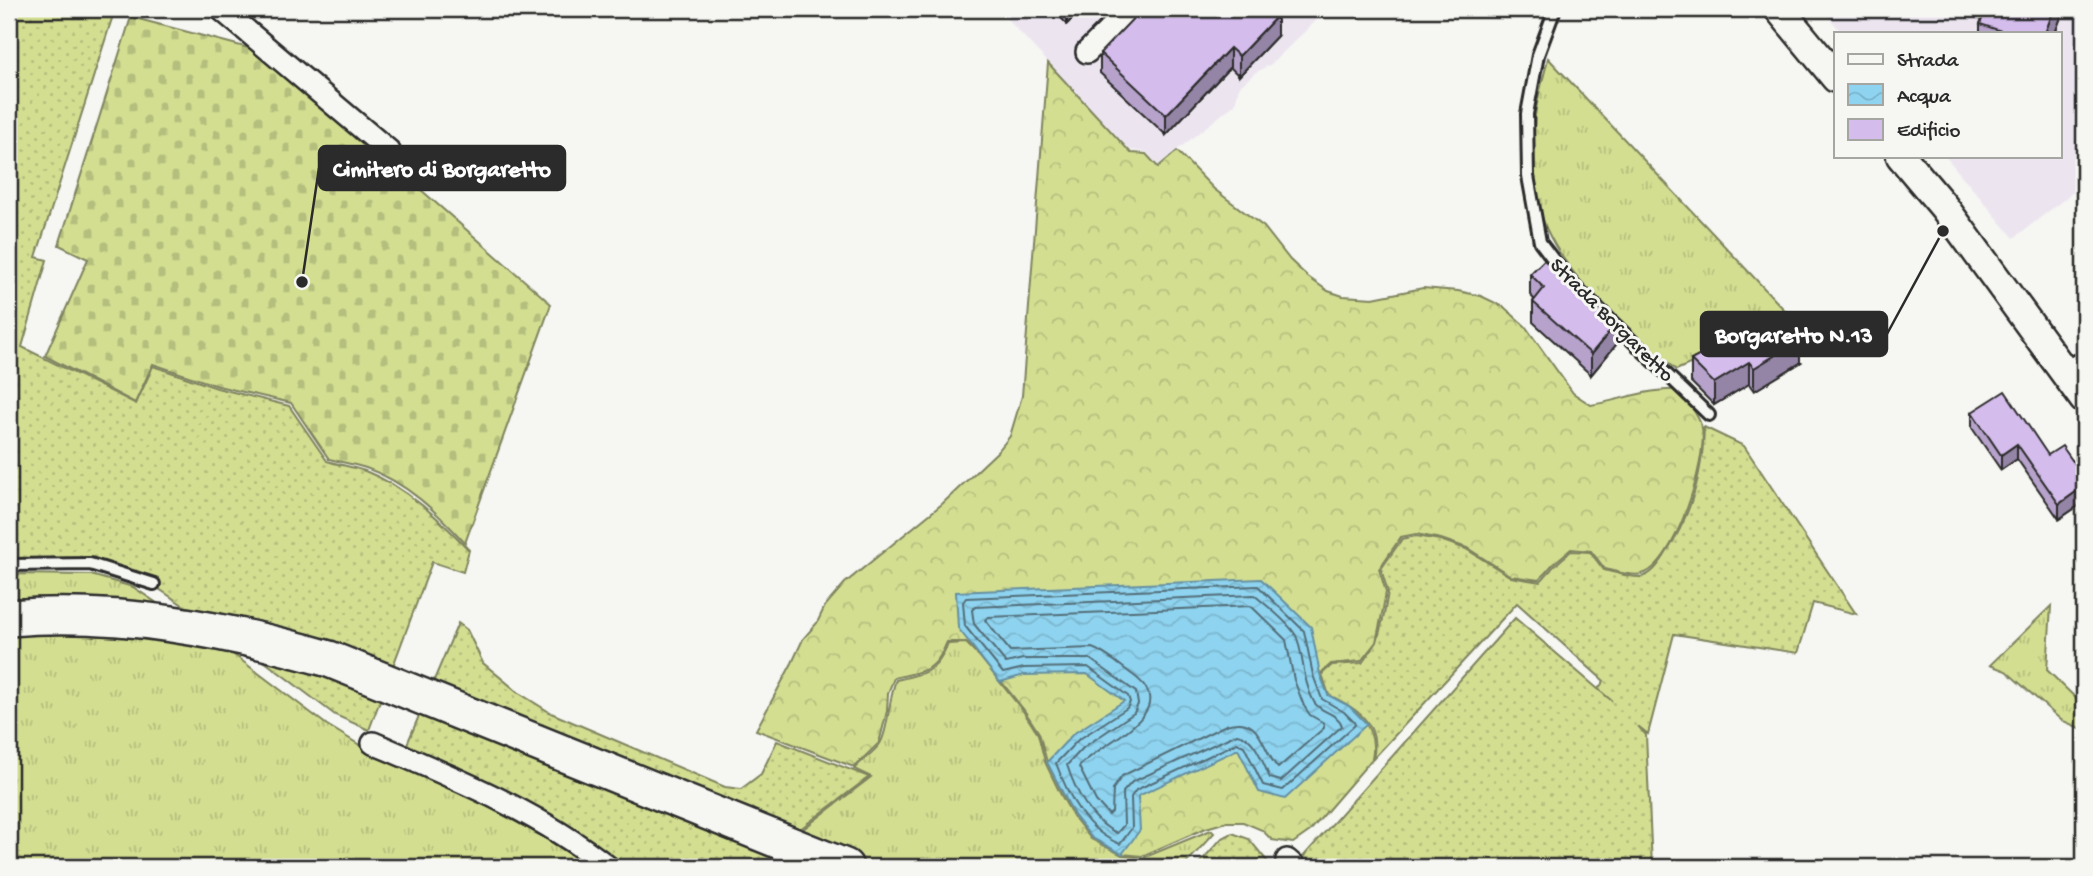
<svg xmlns="http://www.w3.org/2000/svg" width="2093" height="876" font-family="'Gochi Hand',sans-serif">
<defs>
<pattern id="grass-tufts" width="24" height="20" patternUnits="userSpaceOnUse" patternTransform="scale(1.75)"><rect width="24" height="20" fill="#d3de91"/><path d="M3 7l-1-3M5 7V3M7 7l1-3M15 17l-1-3M17 17v-4M19 17l1-3" fill="none" stroke="#b5bf7d"/></pattern>
<pattern id="forest-crowns" width="20" height="18" patternUnits="userSpaceOnUse" patternTransform="scale(1.75)"><rect width="20" height="18" fill="#d3de91"/><path d="M2 6a3 3 0 1 1 6 0M12 15a3 3 0 1 1 6 0" fill="none" stroke="#b5bf7d"/></pattern>
<pattern id="cemetery-stones" width="16" height="16" patternUnits="userSpaceOnUse" patternTransform="scale(1.75)"><rect width="16" height="16" fill="#d3de91"/><path d="M2 7V4a2 2 0 0 1 4 0v3zM10 15v-3a2 2 0 0 1 4 0v3z" fill="#b5bf7d"/></pattern>
<pattern id="garden-dots" width="8" height="8" patternUnits="userSpaceOnUse" patternTransform="scale(1.75)"><rect width="8" height="8" fill="#d3de91"/><path d="M2 2h.1M6 6h.1" fill="none" stroke="#b5bf7d" stroke-width="1.8" stroke-linecap="round"/></pattern>
<pattern id="water-waves" width="16" height="10" patternUnits="userSpaceOnUse" patternTransform="scale(1.75)"><rect width="16" height="10" fill="#8ed3ef"/><path d="M0 5q4-4 8 0t8 0" fill="none" stroke="#7bb5cd"/></pattern>
</defs>
<rect width="100%" height="100%" fill="#f6f6f2"/>
<filter id="ink" filterUnits="userSpaceOnUse"><feTurbulence type="fractalNoise" baseFrequency=".0143" numOctaves="2"/><feDisplacementMap in="SourceGraphic" scale="14" xChannelSelector="R" yChannelSelector="G"/><feConvolveMatrix kernelMatrix="1 2 1 2 8 2 1 2 1" color-interpolation-filters="sRGB"/></filter>
<g filter="url(#ink)">
<!-- built -->
<g fill="#ece5f0">
<path d="M998,9H1328L1271,64L1255,73L1239,87L1235,104L1158,165L1146,152L1130,150Z"/>
<path d="M1822,9H2084V184L2014,238L1945,156H2060V33H1842Z"/>
</g>
<!-- grass -->
<g fill="url(#grass-tufts)" stroke="#7f845e" stroke-width="2">
<path d="M1548,58L1793,319L1676,370C1630,331 1571,284 1546,228C1532,196 1531,150 1535,116C1537,97 1544,77 1548,58Z"/>
<path d="M9,574L91,575L133,587L237,657L327,725L368,750L508,810L598,867H9Z"/>
<path d="M2051,606L2047,670L2084,706V730L2061,720L2006,671L1990,665Z"/>
<path d="M966,643L979,656L1023,711L1038,734L1045,762L1061,795L1073,816L1091,839L1122,855L1143,858L1211,830L1214,833L1183,867H824L798,833L871,777L854,769C862,760 872,754 879,745C888,734 889,696 896,680C926,672 935,675 948,644Z"/>
</g>
<!-- forest -->
<path fill="url(#forest-crowns)" stroke="#7f845e" stroke-width="2" d="M1048,63L1131,153L1146,154L1158,167L1177,151L1214,189L1264,227L1290,260L1308,277L1328,291L1343,296L1373,298L1423,288L1458,291L1481,296L1504,307L1525,326L1573,393L1591,405C1621,400 1650,388 1680,390C1687,401 1699,415 1702,428C1708,458 1675,566 1642,574C1632,577 1615,571 1605,569L1591,551L1571,549L1553,564L1539,580L1511,576L1467,548L1441,539L1416,534L1401,537L1379,569L1386,592L1382,614L1376,642L1361,661L1331,664L1320,674L1328,695C1355,710 1379,725 1372,759L1310,831L1293,843L1272,840L1262,830L1243,822H1227L1206,828L1142,856L1122,854L1092,838L1074,815L1063,795L1047,762L1039,733L1024,710L980,655L966,642H947C934,674 925,670 894,678L888,693L887,711L879,743L854,767L756,730L792,663L803,639L817,623L825,606L845,583L942,504L998,451L1010,436L1022,396Z"/>
<!-- cemetery -->
<path fill="url(#cemetery-stones)" stroke="#7f845e" stroke-width="2" d="M131,17L264,52L551,304L465,543C437,512 406,482 366,468C354,464 341,462 329,459L291,403L218,386L153,364L135,403L45,356L88,259L59,245Z"/>
<!-- garden -->
<g fill="url(#garden-dots)" stroke="#7f845e" stroke-width="2">
<path d="M9,9H115L36,257L47,260L22,347L136,404L153,366L217,388L289,406L327,461C340,465 353,467 365,471C406,487 440,519 469,550L463,572L432,562L369,730L335,715L244,646L138,575L93,562L9,561Z"/>
<path d="M1704,427L1744,446L1856,614L1813,603L1798,653L1674,634L1648,734L1638,726L1646,735L1652,867H1294L1515,618L1612,701L1598,689L1604,681L1517,603L1373,759C1381,724 1358,709 1329,695L1322,674L1332,665L1362,663L1377,642L1384,615L1388,592L1381,569L1402,539L1416,536L1440,540L1466,549L1511,577L1540,582L1554,566L1571,551L1590,552L1604,570C1614,572 1631,578 1641,577C1652,575 1659,564 1665,555C1690,517 1703,473 1704,427Z"/>
<path d="M458,623L467,630L483,663L519,693L551,713L725,787L741,789L761,774L777,741L869,777L795,833L822,867H619L593,846L405,749Z"/>
<path d="M1232,833L1249,839L1272,867H1196L1221,839Z"/>
</g>
<!-- water -->
<path fill="url(#water-waves)" stroke="#6690a1" stroke-width="2" d="M1261,579L1311,627L1320,674L1328,695L1349,706L1367,724L1285,799L1259,792L1238,749L1138,796L1140,830L1122,854L1092,838L1074,815L1047,762L1073,734L1124,701L1087,674L1024,675L1000,682L958,628L956,592Z"/>
<g fill="none" stroke-linecap="round" stroke-linejoin="round">
<!-- shore -->
<g stroke="#536e79" stroke-width="2">
<path d="M1258,586L1304,631L1313,675L1322,699L1344,712L1354,722L1355,725L1283,790L1263,785L1244,746L1237,743L1136,790L1131,797L1132,828L1120,844C1086,831 1068,796 1056,763L1078,740L1127,708L1130,702L1128,696L1088,667L1024,668L1003,673L965,626L963,602L966,598Z"/>
<path d="M1254,595C1264,603 1293,627 1297,638C1304,659 1303,682 1314,702C1320,713 1339,713 1342,726L1281,781L1270,778C1262,762 1256,737 1237,734L1132,782L1123,792L1124,825L1117,833C1091,822 1075,790 1067,765L1084,747L1134,713L1138,704L1136,692L1090,659H1023L1006,663L974,624L972,610L975,607Z"/>
<path d="M1251,606L1286,640L1294,680L1304,706L1310,715L1324,723V728L1278,768C1261,750 1263,714 1226,725L1122,776L1113,789L1112,812L1109,815L1096,801L1079,767C1099,742 1185,713 1133,675C1120,666 1107,653 1092,648L1010,651L985,620L988,617Z"/>
</g>
<defs>
<g id="service">
<path d="M1555,9L1538,55L1527,114L1528,176L1540,242L1568,279L1709,415"/>
<path d="M2063,365L2084,358"/>
<path d="M9,565L90,564L154,584"/>
</g>
<g id="minor">
<path d="M221,9L389,151"/>
<path d="M1087,52L1130,9"/>
<path d="M373,743C455,778 539,812 608,867"/>
<path d="M1287,860L1295,867"/>
</g>
<g id="tertiary">
<path d="M1779,9L1836,78"/>
<path d="M1901,156L1944,207L2084,399"/>
</g>
<path id="primary" d="M9,618C118,609 225,629 329,659L845,867"/>
</defs>
<!-- service casing -->
<use href="#service" stroke="#2b2b2b" stroke-width="16"/>
<!-- minor casing -->
<use href="#minor" stroke="#2b2b2b" stroke-width="26"/>
<!-- tertiary casing -->
<use href="#tertiary" stroke="#2b2b2b" stroke-width="33"/>
<!-- primary casing -->
<use href="#primary" stroke="#2b2b2b" stroke-width="40"/>
<!-- service -->
<use href="#service" stroke="#f6f6f2" stroke-width="10"/>
<!-- minor -->
<use href="#minor" stroke="#f6f6f2" stroke-width="21"/>
<!-- tertiary -->
<use href="#tertiary" stroke="#f6f6f2" stroke-width="28"/>
<!-- primary -->
<use href="#primary" stroke="#f6f6f2" stroke-width="35"/>
</g>
<!-- wall -->
<g fill="#b6a2cb" stroke="#2b2b2b" stroke-width="2">
<path d="M1052,9H1082L1067,24Z"/>
<path d="M1986,9H2064L2055,33H1980V24Z"/>
<path d="M1277,36L1239,76L1230,67L1166,135L1100,73V53Z"/>
<path d="M1530,274L1616,345L1591,375L1533,322V302L1534,299L1530,295Z"/>
<path d="M1691,360L1800,363L1754,391L1749,384L1714,405L1691,382Z"/>
<path d="M1972,412L2084,477V502L2059,519L2017,459L2001,470L1972,428Z"/>
</g>
<!-- shaded-wall -->
<g fill="#9484a5" stroke="#2b2b2b" stroke-width="2">
<path d="M1067,9H1082L1067,24Z"/>
<path d="M2054,9H2064L2055,33H2045Z"/>
<path d="M1277,16V36L1239,76V56Z"/>
<path d="M1230,48V67L1166,135V115Z"/>
<path d="M1616,324V345L1591,375V354Z"/>
<path d="M1800,340V363L1754,391V368Z"/>
<path d="M1749,362V384L1714,405V383Z"/>
<path d="M2017,444V459L2001,470V455Z"/>
<path d="M2084,486V502L2059,519V504Z"/>
</g>
<!-- building -->
<g fill="#d4bcec" stroke="#2b2b2b" stroke-width="2">
<path d="M1142,9H1269L1277,16L1239,56L1230,48L1166,115L1100,53Z"/>
<path d="M1986,9H2054L2045,33H2007L1980,24Z"/>
<path d="M1544,260L1616,324L1591,354L1533,302L1544,288L1530,274Z"/>
<path d="M1782,311L1800,340L1754,368L1749,362L1714,383L1691,360Z"/>
<path d="M2005,391L2048,455L2062,446L2084,477V486L2059,504L2017,444L2001,455L1972,412Z"/>
</g>
</g>
<g text-anchor="middle" stroke-width="6" stroke-linejoin="round" paint-order="stroke">
<!-- street labels -->
<g font-size="21" fill="#2b2b2b" stroke="#f6f6f2">
<text transform="translate(1613 319) rotate(45)" y="7">Strada Borgaretto</text>
</g>
</g>
<!-- callouts -->
<path fill="none" stroke="#2b2b2b" stroke-width="2.5" d="M302 282L319 168M1943 231L1887 334"/>
<g fill="#2b2b2b" stroke="#f6f6f2" stroke-width="2.5">
<circle cx="302" cy="282" r="7"/>
<circle cx="1943" cy="231" r="7"/>
</g>
<g fill="#2b2b2b" stroke="#2b2b2b" stroke-width="2.5">
<rect x="319" y="146" width="246" height="44" rx="7"/>
<rect x="1701" y="312" width="186" height="44" rx="7"/>
</g>
<g font-size="23" text-anchor="middle" font-weight="bold" fill="#fff">
<text x="442" y="176">Cimitero di Borgaretto</text>
<text x="1794" y="342">Borgaretto N.13</text>
</g>
<!-- margin -->
<rect width="2093" height="876" fill="none" stroke="#f6f6f2" stroke-width="35"/>
<rect x="18" y="18" width="2058" height="841" fill="none" stroke="#2b2b2b" stroke-width="2.5" filter="url(#ink)"/>
<!-- legend -->
<rect x="1834" y="32" width="228" height="126" fill="#f6f6f2" stroke="#a5a5a2" stroke-width="2"/>
<rect x="1848" y="54" width="35" height="10" fill="#f6f6f2" stroke="#a5a5a2" stroke-width="2"/>
<text x="1897" y="66" font-size="21" fill="#2b2b2b">Strada</text>
<rect x="1848" y="84" width="35" height="21" fill="url(#water-waves)" stroke="#a5a5a2" stroke-width="2"/>
<text x="1897" y="102" font-size="21" fill="#2b2b2b">Acqua</text>
<rect x="1848" y="119" width="35" height="21" fill="#d4bcec" stroke="#a5a5a2" stroke-width="2"/>
<text x="1897" y="136" font-size="21" fill="#2b2b2b">Edificio</text>
</svg>
